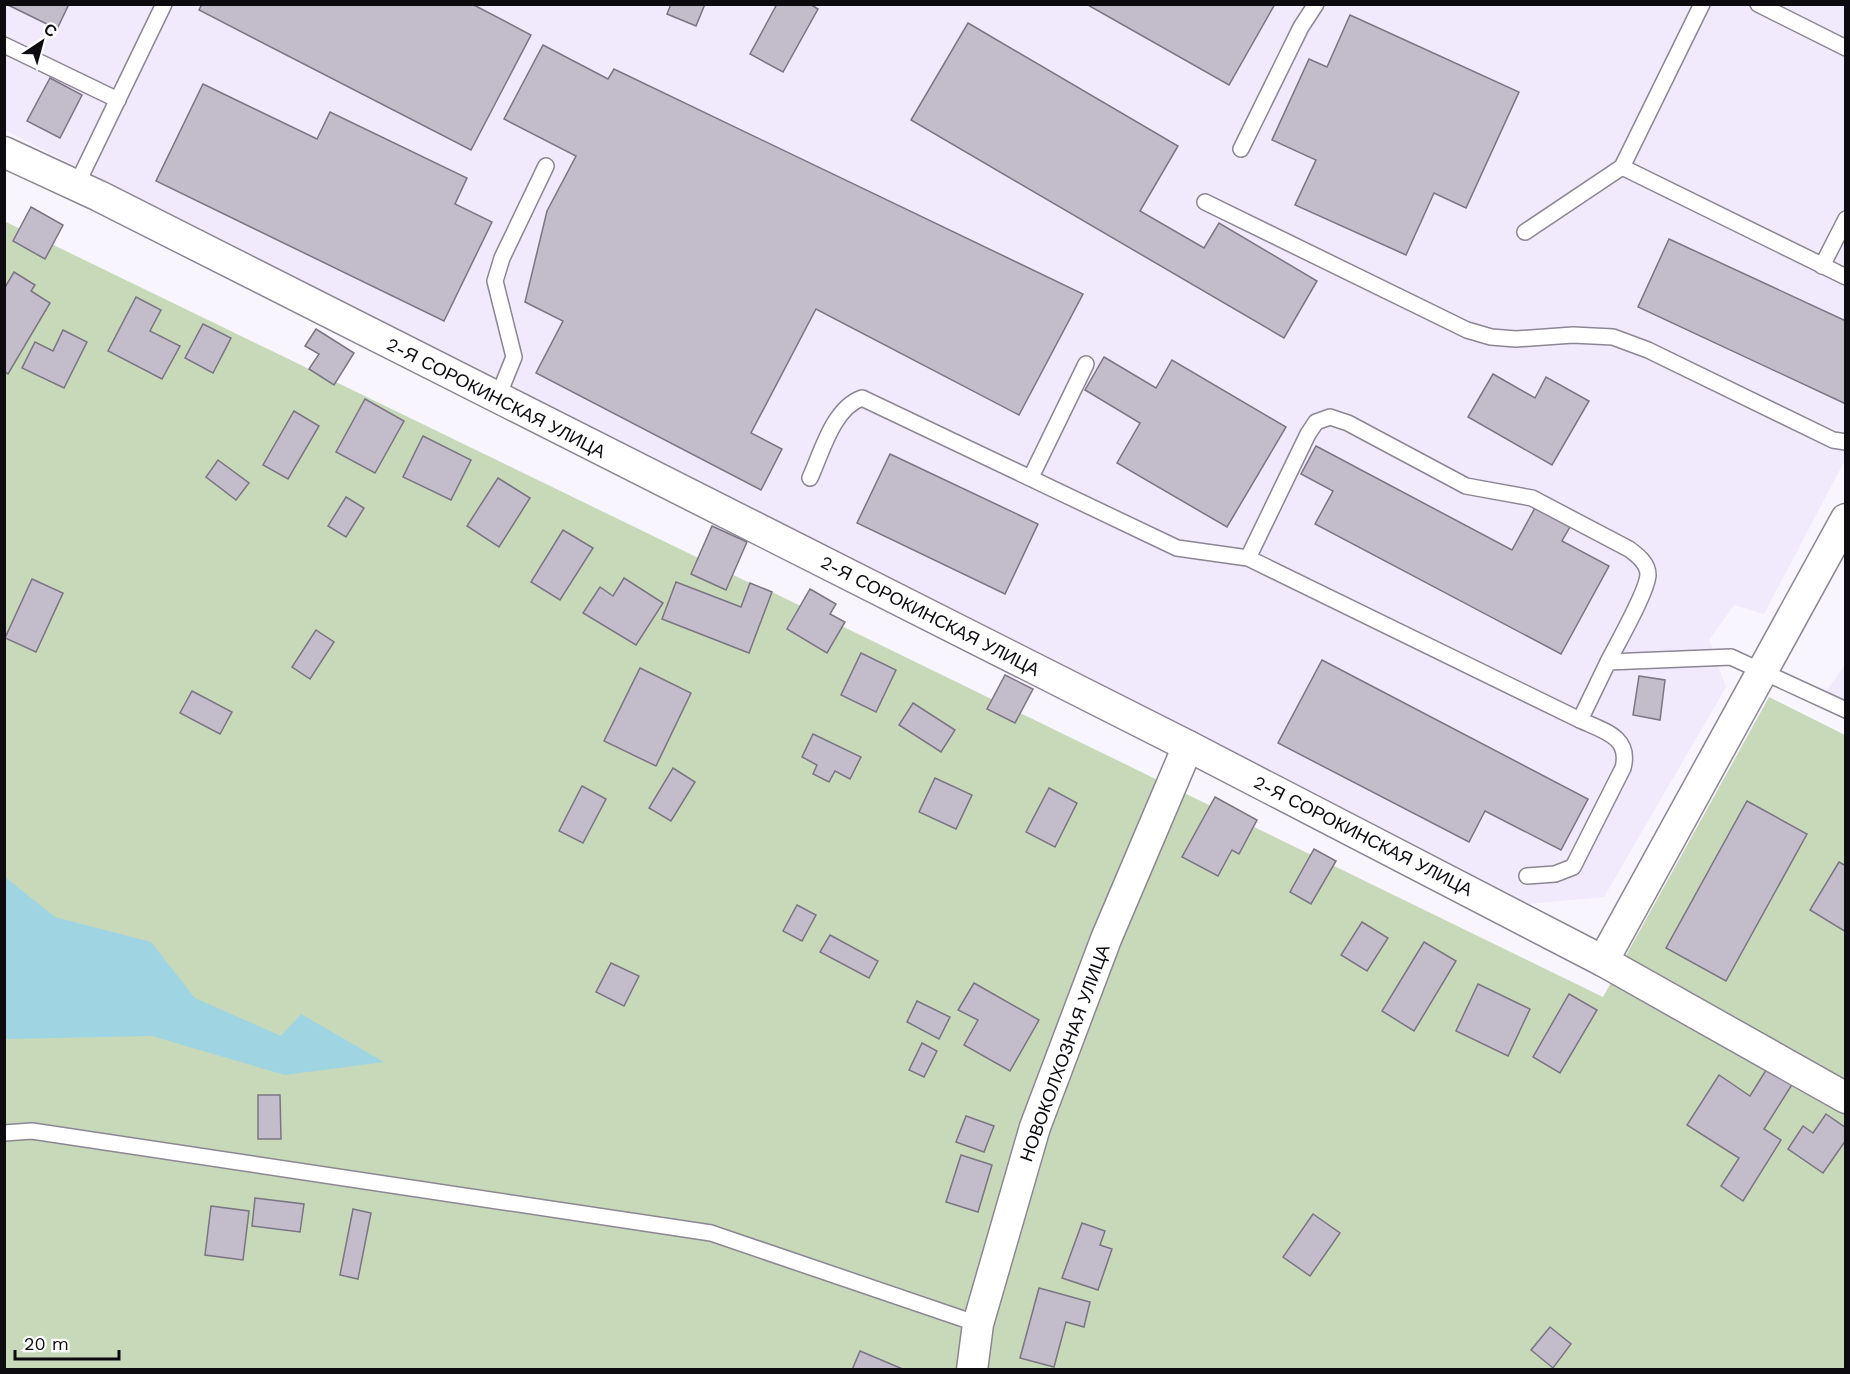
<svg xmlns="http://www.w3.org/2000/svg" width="1850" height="1374" font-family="'Work Sans',sans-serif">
<rect width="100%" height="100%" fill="#f9f5ff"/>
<!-- built -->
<g fill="#f1e9fc">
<path d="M4,5H1845V460L1764,614L1734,605L1709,640L1726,687L1604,897L1528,904L603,438L5,130Z"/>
<path d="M1845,665V714L1819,701Z"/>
</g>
<!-- green -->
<path fill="#c7d9b9" d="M4,221L750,583L772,592L1603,997L1769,697L1845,735V1369H5Z"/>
<!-- water -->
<path fill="#9fd4e2" d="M5,877L55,917L151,942L195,998L281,1036L301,1014L384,1062L285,1075L152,1036L5,1039Z"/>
<!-- building -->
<g fill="#c2bccb" stroke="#7b7583" stroke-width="1.5">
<path d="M6,4H69L57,29Z"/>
<path d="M202,4H472L531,35L471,150L199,10Z"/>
<path d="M671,4H705L696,26L667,14Z"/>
<path d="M777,4H810L818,9L783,72L750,54Z"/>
<path d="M1086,4H1275L1229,85Z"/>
<path d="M1350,15L1519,92L1466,208L1434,193L1406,255L1295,205L1316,160L1272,140L1309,59L1327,67Z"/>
<path d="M968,23L1178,146L1140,211L1204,248L1219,223L1317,281L1284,338L911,120Z"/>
<path d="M543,45L608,79L614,69L1083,294L1019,415L816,309L751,433L782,449L761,490L536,373L563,321L525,302L547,211L576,156L504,119Z"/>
<path d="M50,78L82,95L60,138L27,121Z"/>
<path d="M203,84L317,139L330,112L467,178L455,204L492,222L444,321L156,181Z"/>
<path d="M31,207L63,225L45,259L13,241Z"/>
<path d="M1669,239L1846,321V404L1638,307Z"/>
<path d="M14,272L35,285L31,291L50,303L8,374L4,371V289Z"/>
<path d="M136,297L161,310L150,331L180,346L162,379L108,351Z"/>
<path d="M203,324L231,338L213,373L185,358Z"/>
<path d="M316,329L354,353L334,385L309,369L319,354L305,346Z"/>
<path d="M63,330L87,342L64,388L22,368L35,342L53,351Z"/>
<path d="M1104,357L1156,388L1172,360L1286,427L1227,527L1117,463L1140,423L1085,390Z"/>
<path d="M1493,374L1535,398L1546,377L1589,401L1552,465L1468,417Z"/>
<path d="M365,399L404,421L375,473L336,452Z"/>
<path d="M294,411L319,426L288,479L263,465Z"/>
<path d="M423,436L471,460L451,500L403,477Z"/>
<path d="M1316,446L1512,550L1536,506L1571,525L1562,541L1609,566L1561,654L1315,524L1333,491L1301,474Z"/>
<path d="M890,454L1038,524L1005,594L857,523Z"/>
<path d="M218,460L249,483L236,500L206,477Z"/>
<path d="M498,478L530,498L499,547L467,526Z"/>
<path d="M346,497L364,508L346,537L328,526Z"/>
<path d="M712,526L747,542L726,590L691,574Z"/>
<path d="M563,530L593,548L560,600L531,582Z"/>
<path d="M624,578L663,603L636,645L583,613L600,587L613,596Z"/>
<path d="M32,579L63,593L36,652L5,638Z"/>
<path d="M676,582L741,607L750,583L772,592L749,653L662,619Z"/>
<path d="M810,589L836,604L830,614L845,622L827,653L787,629Z"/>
<path d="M316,630L334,642L310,679L292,667Z"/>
<path d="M861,653L896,670L876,712L841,695Z"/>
<path d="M1322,660L1588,799L1561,850L1485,811L1469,842L1278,743Z"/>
<path d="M640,668L691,693L656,766L604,741Z"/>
<path d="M1005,675L1033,689L1015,723L987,709Z"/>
<path d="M1639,676L1665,680L1660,720L1633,715Z"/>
<path d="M192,691L232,712L220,734L180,713Z"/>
<path d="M913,703L955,730L941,752L899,725Z"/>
<path d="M813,734L861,757L850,779L835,771L829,782L813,774L817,765L802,757Z"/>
<path d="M673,768L695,782L671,821L649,808Z"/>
<path d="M935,778L972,795L956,829L919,812Z"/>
<path d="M582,786L606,799L583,843L559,831Z"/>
<path d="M1049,788L1077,803L1055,847L1026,832Z"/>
<path d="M1215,797L1257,820L1239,854L1232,850L1218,876L1182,857Z"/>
<path d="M1747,801L1807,834L1726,981L1666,948Z"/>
<path d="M1314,849L1336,861L1311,904L1290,892Z"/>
<path d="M1839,862L1846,866V932L1810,910Z"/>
<path d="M797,905L816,915L802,941L783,931Z"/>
<path d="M1362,922L1388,938L1367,971L1341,955Z"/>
<path d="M830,935L878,961L869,978L820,952Z"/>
<path d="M1424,942L1456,961L1414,1031L1382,1011Z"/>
<path d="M611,963L639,976L624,1006L596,992Z"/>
<path d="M974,983L1039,1020L1010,1071L964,1045L978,1020L958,1010Z"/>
<path d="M1478,984L1530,1009L1508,1056L1456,1031Z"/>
<path d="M1569,994L1597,1010L1560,1073L1533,1057Z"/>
<path d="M917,1001L950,1017L939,1039L907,1022Z"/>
<path d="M922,1043L937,1051L924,1077L909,1070Z"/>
<path d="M1768,1067L1793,1083L1764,1129L1781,1140L1743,1201L1721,1186L1739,1158L1687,1125L1719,1075L1750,1096Z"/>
<path d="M258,1095H280L281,1139H258Z"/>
<path d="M1826,1114L1846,1128V1140L1823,1173L1788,1149L1803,1126L1813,1133Z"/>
<path d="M966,1116L994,1126L984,1152L956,1142Z"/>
<path d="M961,1155L992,1165L978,1212L946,1202Z"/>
<path d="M255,1198L304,1204L300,1232L252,1226Z"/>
<path d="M211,1206L249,1211L243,1260L205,1255Z"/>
<path d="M353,1209L371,1213L358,1279L340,1275Z"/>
<path d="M1313,1214L1340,1233L1310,1276L1283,1257Z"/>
<path d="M1082,1223L1105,1231L1100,1245L1112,1249L1098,1290L1062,1278Z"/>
<path d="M1039,1288L1090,1302L1084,1327L1066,1322L1054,1367L1020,1358Z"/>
<path d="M1550,1327L1571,1344L1553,1368L1531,1350Z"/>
<path d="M860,1351L905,1370H852Z"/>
</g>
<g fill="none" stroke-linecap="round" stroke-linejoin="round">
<defs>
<g id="service">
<path d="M1758,4L1846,48"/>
<path d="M4,45L118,100"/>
<path d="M1241,149L1301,27L1316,4"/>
<path d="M1622,167L1846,277"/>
<path d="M76,186L164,4"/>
<path d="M1205,202L1467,330L1491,337L1516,339L1573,335L1613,337L1648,350L1833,440L1846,442"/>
<path d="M1525,232L1622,167L1702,4"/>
<path d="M1822,266L1846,219"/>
<path d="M497,399L514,357L495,281L502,258L546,166"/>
<path d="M1031,477L1086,364"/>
<path d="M810,478C822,452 833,408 862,398L1177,548L1248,558L1580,720"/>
<path d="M1248,558L1308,434L1316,422L1330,417L1348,423L1466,486L1532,498L1629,549C1637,555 1648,563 1648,575C1647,592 1617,644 1608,662"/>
<path d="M1527,876L1555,874L1573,867L1623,768C1631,737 1604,731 1580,720L1608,662L1731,657L1846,710"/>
<path d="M4,1133L32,1131L711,1233L978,1324"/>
</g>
<g id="minor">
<path d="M4,152L99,196L1188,746L1603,961L1846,1098"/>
<path d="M1603,961L1846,519"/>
<path d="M972,1370L978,1324L1035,1127L1106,939L1188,746"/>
</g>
</defs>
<!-- service casing -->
<use href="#service" stroke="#8c8694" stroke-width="18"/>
<!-- minor casing -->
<use href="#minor" stroke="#8c8694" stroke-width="33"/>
<!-- service -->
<use href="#service" stroke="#fff" stroke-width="15"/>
<!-- minor -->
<use href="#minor" stroke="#fff" stroke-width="30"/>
</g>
<g text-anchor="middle" stroke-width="4.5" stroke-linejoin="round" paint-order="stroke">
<!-- street labels -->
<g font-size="18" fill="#0d0b10" stroke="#fff">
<text transform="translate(496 398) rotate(27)" y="6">2-Я СОРОКИНСКАЯ УЛИЦА</text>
<text transform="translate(930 616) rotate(27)" y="6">2-Я СОРОКИНСКАЯ УЛИЦА</text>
<text transform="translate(1363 836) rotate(27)" y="6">2-Я СОРОКИНСКАЯ УЛИЦА</text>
<text transform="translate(1065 1053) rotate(-70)" y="6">НОВОКОЛХОЗНАЯ УЛИЦА</text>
</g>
</g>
<!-- border -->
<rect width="1850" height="1374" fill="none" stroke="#0d0b10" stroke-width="12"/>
<!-- north arrow -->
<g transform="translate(42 42) rotate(36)" stroke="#ffffff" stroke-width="4.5" paint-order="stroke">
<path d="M0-4.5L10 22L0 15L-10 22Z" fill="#0d0b10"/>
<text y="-9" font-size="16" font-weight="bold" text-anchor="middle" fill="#0d0b10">С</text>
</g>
<!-- scale -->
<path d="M15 1350v9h104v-9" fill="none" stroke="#0d0b10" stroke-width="3"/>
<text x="24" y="1350" font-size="18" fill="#0d0b10" stroke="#ffffff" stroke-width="4.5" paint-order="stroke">20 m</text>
</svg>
